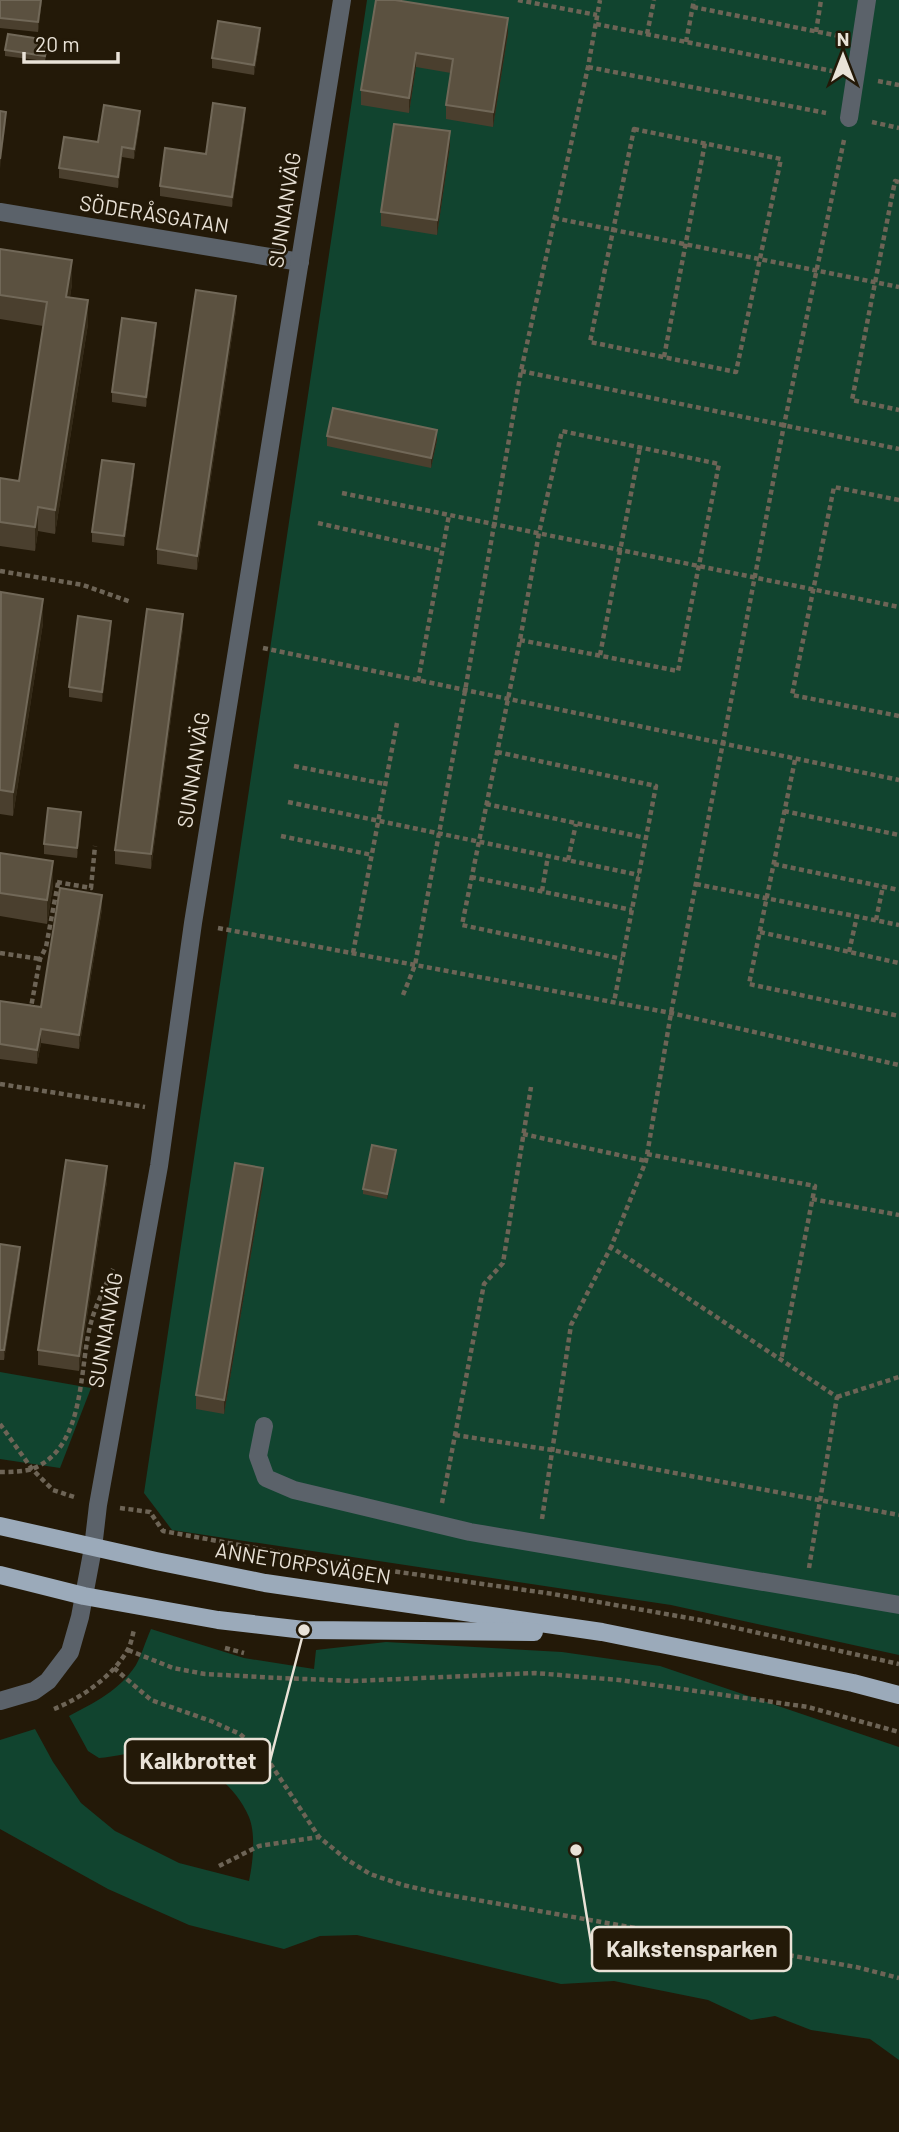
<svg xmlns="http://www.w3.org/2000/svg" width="899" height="2132" font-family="Barlow,sans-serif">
<rect width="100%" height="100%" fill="#231908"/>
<!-- green -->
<g fill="#11442f">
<path d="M367,0H899V1655L671,1605L172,1530L144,1493Z"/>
<path d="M0,1372L91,1388L60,1468L0,1459Z"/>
<path d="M151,1629L244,1658L314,1669L316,1650L386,1642L562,1652L660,1666L899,1747V2060L870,2039L811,2030L775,2016L751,2020L708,2000L614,1981L561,1984L357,1935L320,1936L284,1949L189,1925L108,1889L0,1829V1740L35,1729L53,1762L81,1803L115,1831L179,1863L249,1881C253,1863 256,1834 249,1817C233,1780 196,1757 158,1752C141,1749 117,1757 99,1758L88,1751L69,1716C94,1703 120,1690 136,1665C142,1654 146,1640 151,1629Z"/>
</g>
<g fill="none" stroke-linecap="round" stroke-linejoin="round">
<!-- path -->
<g stroke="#6d6456" stroke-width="4.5" stroke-dasharray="5 3.5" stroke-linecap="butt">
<path d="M518,0L597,15"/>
<path d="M693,7L839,36"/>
<path d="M596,24L832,71"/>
<path d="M816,32L821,0"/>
<path d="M647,34L654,0"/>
<path d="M686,42L694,0"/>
<path d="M588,67L826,113"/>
<path d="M878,81L899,85"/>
<path d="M872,122L899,128"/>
<path d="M634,129L781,159L736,372L590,342Z"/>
<path d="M899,182L895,181L852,400L899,410"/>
<path d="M554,218L899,287"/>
<path d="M664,357L705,143"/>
<path d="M521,371L899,449"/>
<path d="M342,493L899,607"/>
<path d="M899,500L834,487L792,695L899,716"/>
<path d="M318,523L442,551"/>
<path d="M0,571L83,585L131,602"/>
<path d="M520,640L678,671L719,464L562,431L539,533L520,640L462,925L622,959"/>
<path d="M263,648L899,780"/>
<path d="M600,655L640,447"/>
<path d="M418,681L449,515"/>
<path d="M497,752L656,786L614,1002"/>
<path d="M795,760L749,984L899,1016"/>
<path d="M294,766L385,784"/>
<path d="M288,802L639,875"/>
<path d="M486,804L646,838"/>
<path d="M784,811L899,835"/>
<path d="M281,836L372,855"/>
<path d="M568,860L576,824"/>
<path d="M774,864L899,890"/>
<path d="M471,877L632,910"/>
<path d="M57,882L91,888L95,846"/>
<path d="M696,884L899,925"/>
<path d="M542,891L548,856"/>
<path d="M876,920L883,886"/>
<path d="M218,928L671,1013L899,1065"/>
<path d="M760,932L899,963"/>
<path d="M849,952L857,916"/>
<path d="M0,953L40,959"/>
<path d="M353,953L397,723"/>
<path d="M403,995L415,965L465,691L521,371L588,67L600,0"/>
<path d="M26,1007H31L40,959L46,947L58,883"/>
<path d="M0,1084L145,1107"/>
<path d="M523,1134L646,1161"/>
<path d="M647,1154L815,1186L781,1360"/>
<path d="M812,1199L899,1215"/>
<path d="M837,1397L899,1377"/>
<path d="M0,1424L32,1469L53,1490L74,1497"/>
<path d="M455,1435L552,1450L899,1515"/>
<path d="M0,1472C9,1472 23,1472 32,1469C88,1447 78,1364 92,1319C97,1302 106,1285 113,1269"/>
<path d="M442,1503L484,1284L503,1263L531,1087"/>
<path d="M120,1508L150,1512L163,1531L343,1564L553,1594L700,1620L899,1664"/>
<path d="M542,1519L571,1325L611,1247"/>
<path d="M809,1568L837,1397L611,1247L646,1161L671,1013L784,425L844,140"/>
<path d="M225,1648L244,1653"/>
<path d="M128,1650L173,1668L205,1674L280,1678L354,1681L535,1673L619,1680L808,1707L899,1732"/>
<path d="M114,1668L151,1700L211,1721L240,1734L266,1757L319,1837L346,1859L370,1874L403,1885L443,1894L856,1967L899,1978"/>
<path d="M54,1709C81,1698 112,1677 127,1651C131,1645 132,1637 134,1630"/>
<path d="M219,1866L259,1846L319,1837"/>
</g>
<!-- minor -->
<g stroke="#5b626a" stroke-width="18">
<path d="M849,118L867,0"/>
<path d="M0,212L300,262"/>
<path d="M264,1426L258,1456L266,1478L294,1490L470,1532L899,1605"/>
<path d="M0,1701L34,1691L48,1681L70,1652L80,1617L93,1548L98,1505L159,1166L193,923L342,0"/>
</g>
<!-- major -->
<g stroke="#9baaba" stroke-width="18">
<path d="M0,1526L156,1561L265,1583L602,1632L853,1683L899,1695"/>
<path d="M0,1575L84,1596L218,1620L304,1630L534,1632"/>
</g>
</g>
<!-- wall -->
<g fill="#4a3f2e">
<path d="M0,0H42L38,32L0,28Z"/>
<path d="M376,0L508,33L493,127L446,119V105L451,73L416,67L409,113L361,105V90Z"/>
<path d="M260,38L254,75L212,68V58Z"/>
<path d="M48,45L45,61L5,56V50Z"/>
<path d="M245,118L232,207L160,196V186L206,154Z"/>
<path d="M140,121L134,159L122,157L118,188L59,178V168L98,142Z"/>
<path d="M450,146L437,235L381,226V212Z"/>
<path d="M0,249L72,284L70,297L88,324L55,534L38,531L35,551L0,546V478L19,481L43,326L0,319Z"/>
<path d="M236,310L197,570L157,564V549Z"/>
<path d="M156,333L146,407L112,402V392Z"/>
<path d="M327,436L437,440L431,468L327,446Z"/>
<path d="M134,474L124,546L92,542V532Z"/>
<path d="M0,597L43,623L13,816L0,814Z"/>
<path d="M183,628L151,869L115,864V850Z"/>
<path d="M111,631L102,702L69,697V687Z"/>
<path d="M81,823L77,858L44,854V844Z"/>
<path d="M0,853L53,885L47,924L0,916Z"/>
<path d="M102,909L79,1049L41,1043L37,1064L0,1059V1001L41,1007Z"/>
<path d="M396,1155L387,1199L363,1194V1189Z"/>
<path d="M107,1181L79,1371L38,1365V1350Z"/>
<path d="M263,1183L224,1414L196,1409V1395Z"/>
<path d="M0,1244L20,1257L4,1360H0Z"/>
</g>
<!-- shaded-wall -->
<g fill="#332917">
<path d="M41,0H42L38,32V22Z"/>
<path d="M508,18V33L493,127V112Z"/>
<path d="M260,28V38L254,75V65Z"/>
<path d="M416,53V67L409,113V98Z"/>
<path d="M245,108V118L232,207V197Z"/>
<path d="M140,111V121L134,159V149Z"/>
<path d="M6,112V122L0,169V159Z"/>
<path d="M450,131V146L437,235V220Z"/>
<path d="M122,147V157L118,188V177Z"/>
<path d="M72,260V284L66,321V297Z"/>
<path d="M236,296V310L197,570V556Z"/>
<path d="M88,300V324L55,534V510Z"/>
<path d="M156,323V333L146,407V397Z"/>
<path d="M437,430V440L431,468V458Z"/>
<path d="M134,464V474L124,546V536Z"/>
<path d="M38,507V531L35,551V527Z"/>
<path d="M43,599V623L13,816V792Z"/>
<path d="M183,614V628L151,869V854Z"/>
<path d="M111,621V631L102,702V692Z"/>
<path d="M81,812V823L77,858V848Z"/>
<path d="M53,861V885L47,924V900Z"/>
<path d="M102,895V909L79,1049V1035Z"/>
<path d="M41,1029V1043L37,1064V1050Z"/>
<path d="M396,1150V1155L387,1199V1194Z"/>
<path d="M107,1166V1181L79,1371V1356Z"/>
<path d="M263,1168V1183L224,1414V1400Z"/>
<path d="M20,1247V1257L4,1360V1350Z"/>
</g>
<!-- building -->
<g fill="#5b5140" stroke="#716858" stroke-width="2">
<path d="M0,0H41L38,22L0,18Z"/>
<path d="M376,0H395L508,18L493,112L446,105L453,59L416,53L409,98L361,90Z"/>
<path d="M218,21L260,28L254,65L212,58Z"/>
<path d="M8,34L48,40L45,56L5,50Z"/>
<path d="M213,103L245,108L232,197L160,186L165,148L206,154Z"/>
<path d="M104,105L140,111L134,149L122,147L118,177L59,168L64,137L98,142Z"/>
<path d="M0,111L6,112L0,159Z"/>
<path d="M394,124L450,131L437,220L381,212Z"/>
<path d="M0,249L72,260L66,297L88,300L55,510L38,507L35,527L0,522V478L19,481L47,302L0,295Z"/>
<path d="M196,290L236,296L197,556L157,549Z"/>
<path d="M122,318L156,323L146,397L112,392Z"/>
<path d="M333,408L437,430L431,458L327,436Z"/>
<path d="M102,460L134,464L124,536L92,532Z"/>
<path d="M1,592L43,599L13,792L0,790Z"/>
<path d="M147,609L183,614L151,854L115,850Z"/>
<path d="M78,616L111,621L102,692L69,687Z"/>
<path d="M48,808L81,812L77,848L44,844Z"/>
<path d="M0,853L53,861L47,900L0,893Z"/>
<path d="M60,888L102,895L79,1035L41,1029L37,1050L0,1044V1001L41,1007Z"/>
<path d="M372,1145L396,1150L387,1194L363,1189Z"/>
<path d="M66,1160L107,1166L79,1356L38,1350Z"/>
<path d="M235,1163L263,1168L224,1400L196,1395Z"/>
<path d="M0,1244L20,1247L4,1350H0Z"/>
</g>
<g text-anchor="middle" stroke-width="5" stroke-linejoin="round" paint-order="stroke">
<!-- street labels -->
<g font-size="21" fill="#e9e2d7" stroke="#231908">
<text transform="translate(285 210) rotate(-81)" y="7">SUNNANVÄG</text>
<text transform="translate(154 215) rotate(9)" y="7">SÖDERÅSGATAN</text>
<text transform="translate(194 770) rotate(-81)" y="7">SUNNANVÄG</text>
<text transform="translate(106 1330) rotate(-80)" y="7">SUNNANVÄG</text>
<text transform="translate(303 1564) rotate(9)" y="7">ANNETORPSVÄGEN</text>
</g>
</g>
<!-- callouts -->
<path fill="none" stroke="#e9e2d7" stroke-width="2.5" d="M304 1630L270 1761M576 1850L592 1949"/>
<g fill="#e9e2d7" stroke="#231908" stroke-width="2.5">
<circle cx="304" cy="1630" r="7"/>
<circle cx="576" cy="1850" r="7"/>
</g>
<g fill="#231908" stroke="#e9e2d7" stroke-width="2.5">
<rect x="125" y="1739" width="145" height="44" rx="7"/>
<rect x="592" y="1927" width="199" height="44" rx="7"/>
</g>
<g font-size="23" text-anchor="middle" font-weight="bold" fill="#e9e2d7">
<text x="198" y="1769">Kalkbrottet</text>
<text x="692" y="1957">Kalkstensparken</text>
</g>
<!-- north arrow -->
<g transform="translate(843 56)" stroke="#231908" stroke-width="5" paint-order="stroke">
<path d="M0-5L12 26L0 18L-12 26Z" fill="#e9e2d7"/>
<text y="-10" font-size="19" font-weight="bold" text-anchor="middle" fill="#e9e2d7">N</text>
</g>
<!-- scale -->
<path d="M24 52v10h94v-10" fill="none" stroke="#e9e2d7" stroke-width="3.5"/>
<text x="35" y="52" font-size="21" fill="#e9e2d7" stroke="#231908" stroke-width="5" paint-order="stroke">20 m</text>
</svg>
